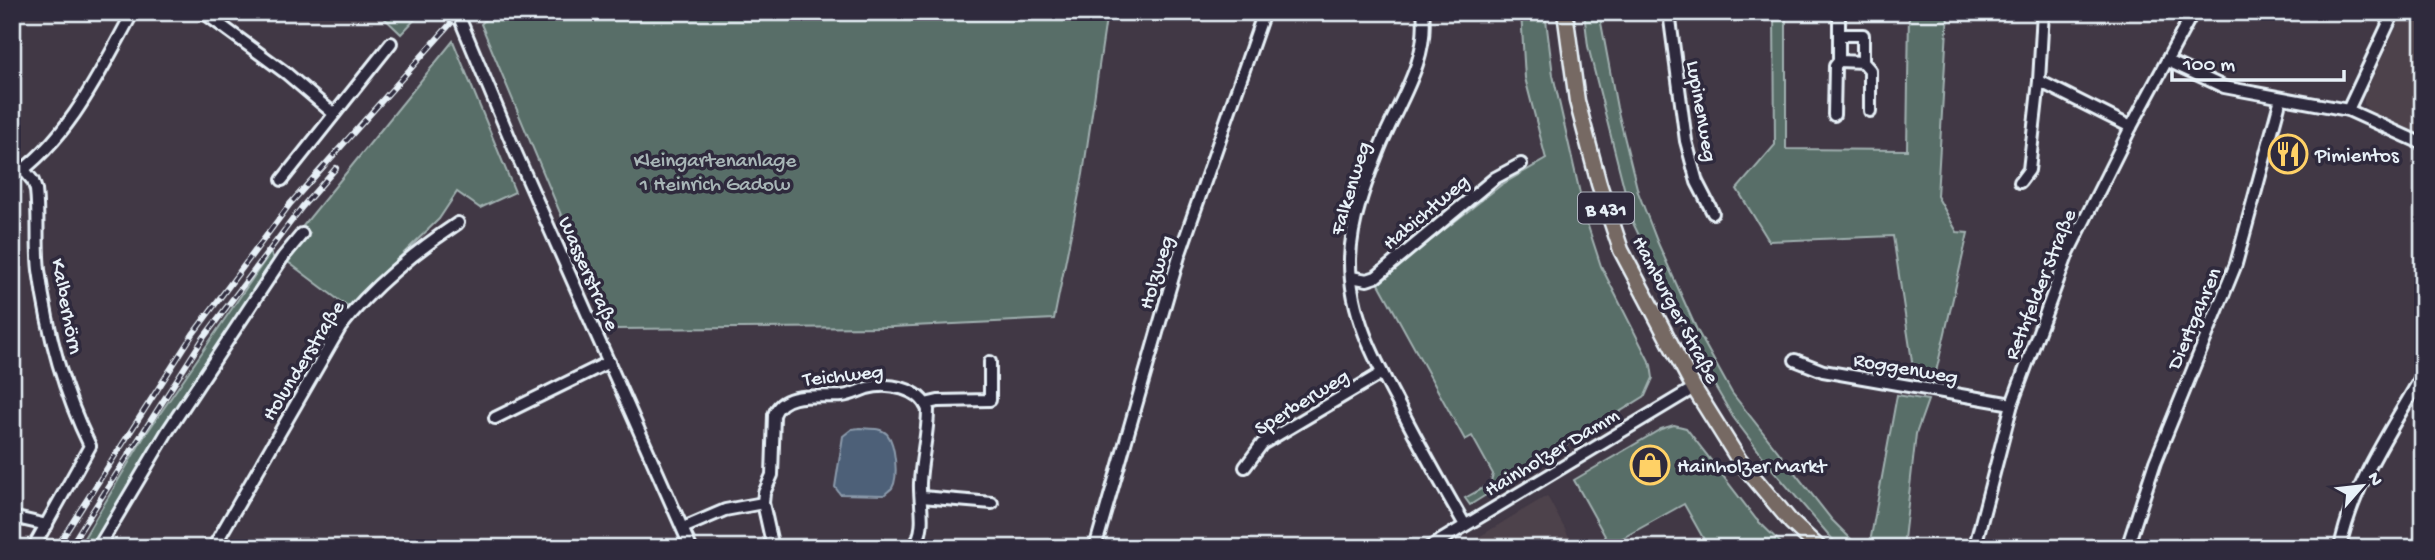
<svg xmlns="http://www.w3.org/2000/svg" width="2435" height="560" font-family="'Gochi Hand',sans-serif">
<rect width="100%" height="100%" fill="#413845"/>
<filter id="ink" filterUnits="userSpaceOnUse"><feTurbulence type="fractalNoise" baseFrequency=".0143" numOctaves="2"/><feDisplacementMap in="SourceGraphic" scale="14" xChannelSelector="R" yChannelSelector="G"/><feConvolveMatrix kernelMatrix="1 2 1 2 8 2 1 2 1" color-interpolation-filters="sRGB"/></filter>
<g filter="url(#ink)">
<!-- built -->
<g fill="#4e424b">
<path d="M2404,12H2423V135L2368,110L2364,104V96Z"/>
<path d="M1547,496L1575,548H1461L1513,516Z"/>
</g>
<!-- green -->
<g fill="#596e67" stroke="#a0b0b0" stroke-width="2">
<path d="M378,12H422L401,34Z"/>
<path d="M493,12H1107L1083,174L1054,319L892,327L616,329L610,332L481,24Z"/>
<path d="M1521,12H1545L1553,75L1586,220L1601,266L1651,365L1653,378L1645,396L1470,505L1465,498L1490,484L1493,474L1472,436L1465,440L1378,282L1501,185L1546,159L1525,78Z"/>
<path d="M1584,12H1599L1617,108L1638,192L1657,241L1697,330L1732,393L1832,520L1860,548H1840L1773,470L1733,417L1692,347L1633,223L1588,46Z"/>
<path d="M1774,12H1786V149L1907,150L1909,12H1948L1937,196L1957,232L1968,233L1933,385L1915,381L1893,236L1769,241L1737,189L1775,145Z"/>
<path d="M453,41L515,192L480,208L457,192L439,219L348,307L288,262L310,233L303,226Z"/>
<path d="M270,253L275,259L188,390L91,548H78L144,437Z"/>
<path d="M1897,395L1928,400L1916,434L1903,548H1869Z"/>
<path d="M1674,425L1686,428L1756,519L1786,548H1703L1707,545L1684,504L1610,545L1574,480L1661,429Z"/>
</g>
<!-- water -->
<path fill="#4d6078" stroke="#8b9aab" stroke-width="2" d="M860,428C868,429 880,427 887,434C895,443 899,477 892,488C891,489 885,494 884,495L840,494L835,487L843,436L852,429Z"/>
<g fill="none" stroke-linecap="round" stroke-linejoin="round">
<defs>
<g id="minor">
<path d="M203,12L286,73L334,114"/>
<path d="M457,12L516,153L691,548"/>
<path d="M1423,12C1429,62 1398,102 1380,147C1366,182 1351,221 1350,259C1349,314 1376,362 1401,409C1421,448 1443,487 1465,525"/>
<path d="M1669,12L1686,141L1697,182L1713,213"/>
<path d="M1839,35H1863V62L1839,61V12"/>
<path d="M2168,61L2224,87L2348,110L2423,144"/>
<path d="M1863,62L1870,70V111"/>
<path d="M2039,81L2131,127"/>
<path d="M2348,110L2394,12"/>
<path d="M1834,115L1835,66L1839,61"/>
<path d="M24,170L33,181L36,190C39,216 36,244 39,270C47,330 64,393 90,446L33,548"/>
<path d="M12,178C70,138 100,72 133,12"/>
<path d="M282,180L391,43"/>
<path d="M2020,182L2029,170L2039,81L2043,12"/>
<path d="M1351,277L1367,280L1376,277L1495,178L1521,164"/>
<path d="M1795,360L1823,371L2012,404"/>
<path d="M925,404L938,401L990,400V362"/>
<path d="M495,418L609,362"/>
<path d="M1245,467L1262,444L1382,373"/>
<path d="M922,497L992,503"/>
<path d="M12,517L47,525"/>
<path d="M683,528L725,510L763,503"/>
<path d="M98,548L167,432L283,257L302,234"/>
<path d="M213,548L340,328C370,288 417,250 458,223"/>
<path d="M773,548L763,503L764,493L772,475L774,415C783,390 820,398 842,396C851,395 858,391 867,388C888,382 920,388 928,410C928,435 921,459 920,483C919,505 928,528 913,548"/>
<path d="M1095,548L1179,256L1264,12"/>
<path d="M1428,548L1694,388"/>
<path d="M1978,548L1976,542L2012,404L2068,253L2131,127L2193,12"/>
<path d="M2127,548L2155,462L2236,264L2281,98"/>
<path d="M2340,548C2353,484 2391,430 2423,374"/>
</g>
<path id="major" d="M1565,12L1577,101L1599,184L1621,250L1694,388L1739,460L1791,522L1819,548"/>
</defs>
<!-- minor casing -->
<use href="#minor" stroke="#e8f1f8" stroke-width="16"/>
<!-- major casing -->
<use href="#major" stroke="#e8f1f8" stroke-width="19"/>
<!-- minor -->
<use href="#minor" stroke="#2f2a3d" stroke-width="10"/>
<!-- major -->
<use href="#major" stroke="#766964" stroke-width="14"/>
<defs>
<g id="rail">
<path d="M56,548L193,334L290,204L461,12"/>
<path d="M69,548L204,337L302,207L336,168"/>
</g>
</defs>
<!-- rail casing -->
<use href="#rail" stroke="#e8f1f8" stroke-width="6"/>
<!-- rail -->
<use href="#rail" stroke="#2f2a3d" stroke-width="3.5" stroke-dasharray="10" stroke-linecap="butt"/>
</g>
</g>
<!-- icons -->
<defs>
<symbol id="restaurant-ring" viewBox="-11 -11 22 22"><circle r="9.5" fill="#2f2a3d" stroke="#ffd166" stroke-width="1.5"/><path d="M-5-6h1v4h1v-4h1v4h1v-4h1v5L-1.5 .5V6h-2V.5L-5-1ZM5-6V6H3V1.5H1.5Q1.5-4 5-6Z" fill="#ffd166"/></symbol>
<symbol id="shop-ring" viewBox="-11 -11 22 22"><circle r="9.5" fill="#2f2a3d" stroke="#ffd166" stroke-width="1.5"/><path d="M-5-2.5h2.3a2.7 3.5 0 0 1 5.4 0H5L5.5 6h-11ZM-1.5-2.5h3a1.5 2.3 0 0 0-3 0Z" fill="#ffd166"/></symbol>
</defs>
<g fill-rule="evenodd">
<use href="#restaurant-ring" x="2266" y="132" width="44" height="44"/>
<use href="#shop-ring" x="1628" y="443" width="44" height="44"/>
</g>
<g text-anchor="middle" stroke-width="7" stroke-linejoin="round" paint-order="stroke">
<!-- shield labels -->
<rect fill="#2f2a3d" stroke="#b0b5c0" stroke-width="2" x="1578" y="192.5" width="56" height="31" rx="5"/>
<g font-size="19" font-weight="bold" fill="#e8f1f8">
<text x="1606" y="215">B 431</text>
</g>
<!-- street labels -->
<g font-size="21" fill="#e8f1f8" stroke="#2f2a3d">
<text transform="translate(1703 111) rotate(80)" y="7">Lupinenweg</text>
<text transform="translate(1349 188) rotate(-73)" y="7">Falkenweg</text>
<text transform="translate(1425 211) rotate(-40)" y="7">Habichtweg</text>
<text transform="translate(1155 272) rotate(-73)" y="7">Holzweg</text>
<text transform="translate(590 273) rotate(66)" y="7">Wasserstraße</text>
<text transform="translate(2039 284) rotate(-68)" y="7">Rethfelder Straße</text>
<text transform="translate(68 306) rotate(79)" y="7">Kalberhörn</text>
<text transform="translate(1677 309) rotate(62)" y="7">Hamburger Straße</text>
<text transform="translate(2193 318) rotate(-67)" y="7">Diertgahren</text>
<text transform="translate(302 360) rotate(-58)" y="7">Holunderstraße</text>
<text transform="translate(1906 367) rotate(10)" y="7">Roggenweg</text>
<text transform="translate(843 374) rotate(-6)" y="7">Teichweg</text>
<text transform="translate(1301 401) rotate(-32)" y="7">Sperberweg</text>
<text transform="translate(1551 451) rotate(-31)" y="7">Hainholzer Damm</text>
</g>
<!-- poi labels -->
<g font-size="21" fill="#e8f1f8" stroke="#2f2a3d" text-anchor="start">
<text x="2315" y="161">Pimientos</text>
<text x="1677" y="472">Hainholzer Markt</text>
</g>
<!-- park labels -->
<g font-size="21" fill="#a8b6b7" stroke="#2f2a3d">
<text x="715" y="166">Kleingartenanlage<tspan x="715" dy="24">1 Heinrich Gadow</tspan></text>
</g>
</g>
<!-- margin -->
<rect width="2435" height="560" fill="none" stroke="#2f2a3d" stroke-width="42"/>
<rect x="21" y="21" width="2393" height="518" fill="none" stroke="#e8f1f8" stroke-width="2.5" filter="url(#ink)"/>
<!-- north arrow -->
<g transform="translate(2362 486) rotate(62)" stroke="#2f2a3d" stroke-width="5" paint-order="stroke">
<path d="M0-5L12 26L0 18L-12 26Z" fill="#e8f1f8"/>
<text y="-10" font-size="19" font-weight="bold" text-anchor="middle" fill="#e8f1f8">N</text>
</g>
<!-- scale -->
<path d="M2172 70v10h172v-10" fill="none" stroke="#e8f1f8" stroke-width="3.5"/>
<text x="2183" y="70" font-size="21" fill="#e8f1f8" stroke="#2f2a3d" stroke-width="5" paint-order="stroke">100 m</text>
</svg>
